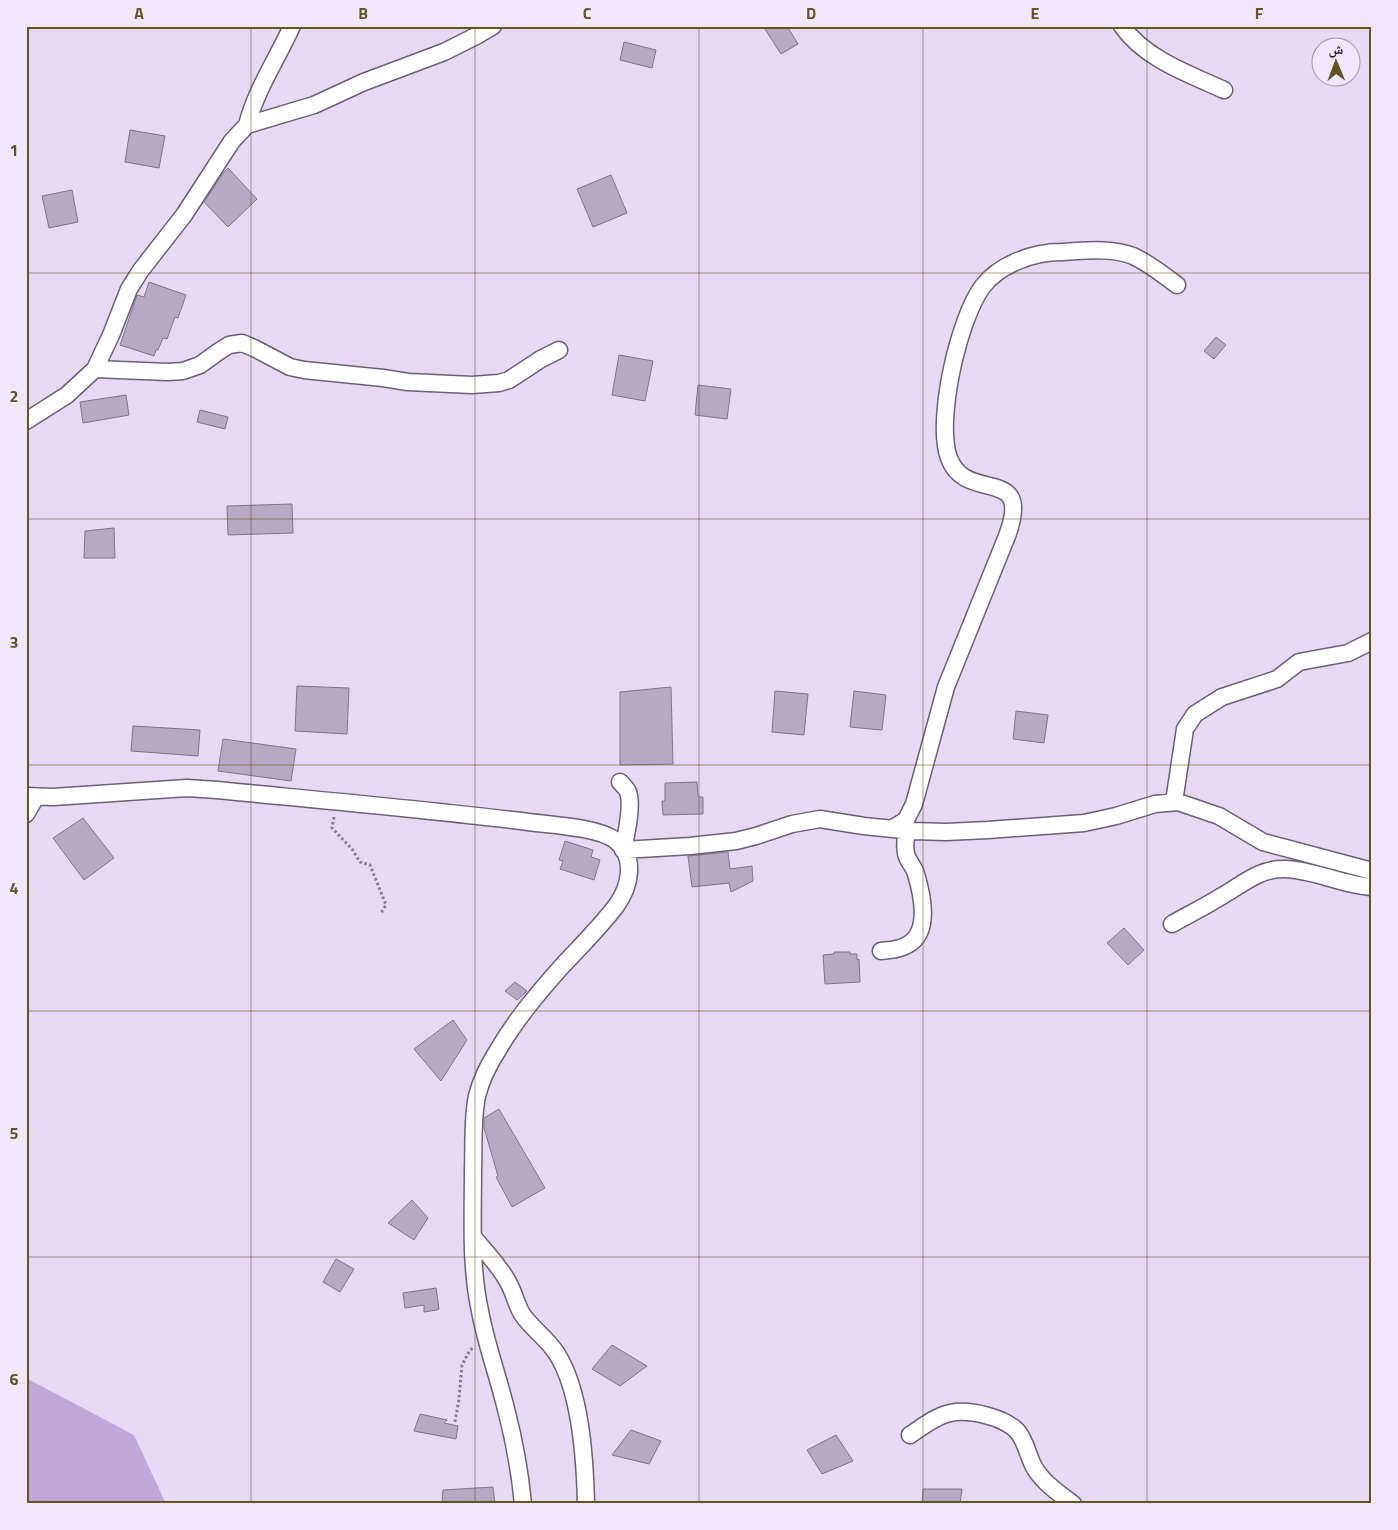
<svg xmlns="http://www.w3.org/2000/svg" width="1398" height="1530" font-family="'Titillium Web','Noto Naskh Arabic',sans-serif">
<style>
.green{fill:#bfa9da}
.building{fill:#b5a9c3;stroke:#7f758d}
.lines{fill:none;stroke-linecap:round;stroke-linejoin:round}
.minor-casing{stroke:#6a6077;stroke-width:19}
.path{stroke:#877f91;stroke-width:3;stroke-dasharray:2.5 2.5;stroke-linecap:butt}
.minor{stroke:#fff;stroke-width:16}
.grid{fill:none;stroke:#625522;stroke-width:1;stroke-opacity:0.55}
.neatline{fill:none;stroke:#625522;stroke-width:2}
.grid-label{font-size:16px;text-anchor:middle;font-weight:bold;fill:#625522}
</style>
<rect width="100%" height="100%" fill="#e5d9f4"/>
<!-- green -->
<path class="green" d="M26 1378 134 1435 166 1504H26Z"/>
<!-- building -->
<path class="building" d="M763 26H787L798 44 781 54Z
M624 42 656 50 652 68 620 60Z
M130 130 165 136 159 168 125 162Z
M228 168 257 199 228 227 204 202 224 172Z
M611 175 627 213 593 227 577 189Z
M72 190 78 222 49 228 42 196Z
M149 282 186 295 178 318 175 317 167 339 163 338 158 350H156L154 356 120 345 137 295 144 297Z
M1216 337 1226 345 1214 359 1204 351Z
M619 355 653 361 645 401 612 395Z
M698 385 731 389 727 419 695 415Z
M126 395 129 415 83 423 80 402Z
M200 410 228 417 225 429 197 422Z
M292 504 293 533 228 535 227 506Z
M114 528 115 558H84L85 531Z
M297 686 349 688 347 734 295 731Z
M671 687 673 764 620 765V692Z
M775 691 808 694 804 735 772 732Z
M854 691 886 695 882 730 850 727Z
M1016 711 1048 715 1044 743 1013 739Z
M133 726 200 730 198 756 131 751Z
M223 739 296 749 291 781 218 771Z
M697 782 698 797H703V814L663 815 662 801H665V783Z
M83 818 114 858 84 880 53 838Z
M565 841 593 850 591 857 600 860 594 880 560 869 563 861 559 860Z
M728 852 730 869 752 866 753 881 731 892 729 883 692 887 688 856Z
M1124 928 1144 950 1128 965 1107 943Z
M834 952H850V954H857V960L859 959 860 982 825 984 823 955 834 954Z
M515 982 527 991 517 1000 505 991Z
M453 1020 467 1040 441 1081 414 1049Z
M499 1109 545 1188 512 1207 496 1177 498 1176 484 1128V1118Z
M412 1200 428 1218 414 1240 388 1223Z
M336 1259 354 1269 340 1292 323 1282Z
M436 1288 439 1309 437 1310 424 1312V1305L405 1308 403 1293Z
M612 1345 647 1366 620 1386 592 1369Z
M420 1414 447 1420 444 1423 458 1426 456 1439 414 1431Z
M631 1430 661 1441 649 1464 612 1455Z
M836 1435 853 1461 822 1474 807 1450Z
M493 1487 495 1504H442L443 1490Z
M923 1489H962L960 1504H922Z"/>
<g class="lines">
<defs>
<path id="minor" d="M1122 26C1145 59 1189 74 1224 90
M247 125C256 90 277 59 292 26
M95 369 168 372 183 371 200 365 218 352 229 345 242 343 254 348 290 367 304 370 383 378 408 382 472 385 499 383 509 380 541 359 559 350
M26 421 67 395 95 369 111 335 129 289 141 270 184 215 232 141 247 125 314 105 364 82 444 52 476 36 493 26
M620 782C623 785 627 789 628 792 633 805 626 836 623 850L690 846 736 841 756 836 792 824 820 819 864 826 913 831 946 832 988 830 1084 823 1116 816 1155 804 1178 802 1219 816 1263 842 1372 871
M26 796 53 797 187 788 217 790C319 800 420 809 521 821 546 825 595 826 615 840 637 857 630 887 616 906 600 927 581 946 563 965 539 992 516 1019 498 1050 489 1064 481 1080 477 1096 472 1120 474 1146 473 1170 473 1217 470 1265 480 1311 486 1344 498 1376 506 1409 514 1440 520 1472 523 1504
M1174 802 1185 729 1195 714 1222 697 1277 679 1299 662 1348 653 1372 641
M26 814 36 797
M893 828 906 820 914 804 946 687 1007 536C1034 463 966 505 949 458 935 421 959 317 983 286 1000 264 1034 252 1061 252 1084 251 1110 247 1133 256 1149 263 1163 275 1177 285
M1172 924C1188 915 1206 906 1222 896 1243 884 1260 868 1285 869 1315 870 1342 885 1372 887
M881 951C890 950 899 950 907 945 931 933 922 894 916 874 914 866 907 861 906 853 904 846 906 837 907 830
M473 1237C485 1251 499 1265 508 1282 514 1292 516 1304 522 1314 532 1329 548 1339 557 1354 581 1392 585 1459 586 1504
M910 1435C922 1427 936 1416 950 1413 969 1409 1005 1417 1018 1432 1026 1442 1028 1456 1034 1467 1043 1483 1059 1493 1073 1504"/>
</defs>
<!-- minor casing -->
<use href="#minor" class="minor-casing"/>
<!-- path -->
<path class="path" d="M334 817 332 828 352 849 360 862 370 865 386 905 381 913
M455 1422 459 1399 462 1365 470 1350 473 1348"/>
<!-- minor -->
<use href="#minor" class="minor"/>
</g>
<!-- grid -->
<path class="grid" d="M251 26V1504M475 26V1504M699 26V1504M923 26V1504M1147 26V1504M26 273H1372M26 519H1372M26 765H1372M26 1011H1372M26 1257H1372"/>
<!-- border -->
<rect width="1398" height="1530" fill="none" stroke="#f1e7fd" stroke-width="55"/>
<!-- north arrow -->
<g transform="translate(1336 62) rotate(359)"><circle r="24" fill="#f1e7fd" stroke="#a098a9"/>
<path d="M0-4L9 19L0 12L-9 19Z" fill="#625522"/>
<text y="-8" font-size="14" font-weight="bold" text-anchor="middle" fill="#27222c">ش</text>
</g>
<rect x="28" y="28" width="1342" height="1474" class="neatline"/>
<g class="grid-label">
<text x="139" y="19">A</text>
<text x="363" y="19">B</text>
<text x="587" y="19">C</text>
<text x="811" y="19">D</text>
<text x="1035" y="19">E</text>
<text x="1259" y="19">F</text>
<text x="14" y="156">1</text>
<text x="14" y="402">2</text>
<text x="14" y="648">3</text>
<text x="14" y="894">4</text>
<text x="14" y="1139">5</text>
<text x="14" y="1385">6</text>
</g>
</svg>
